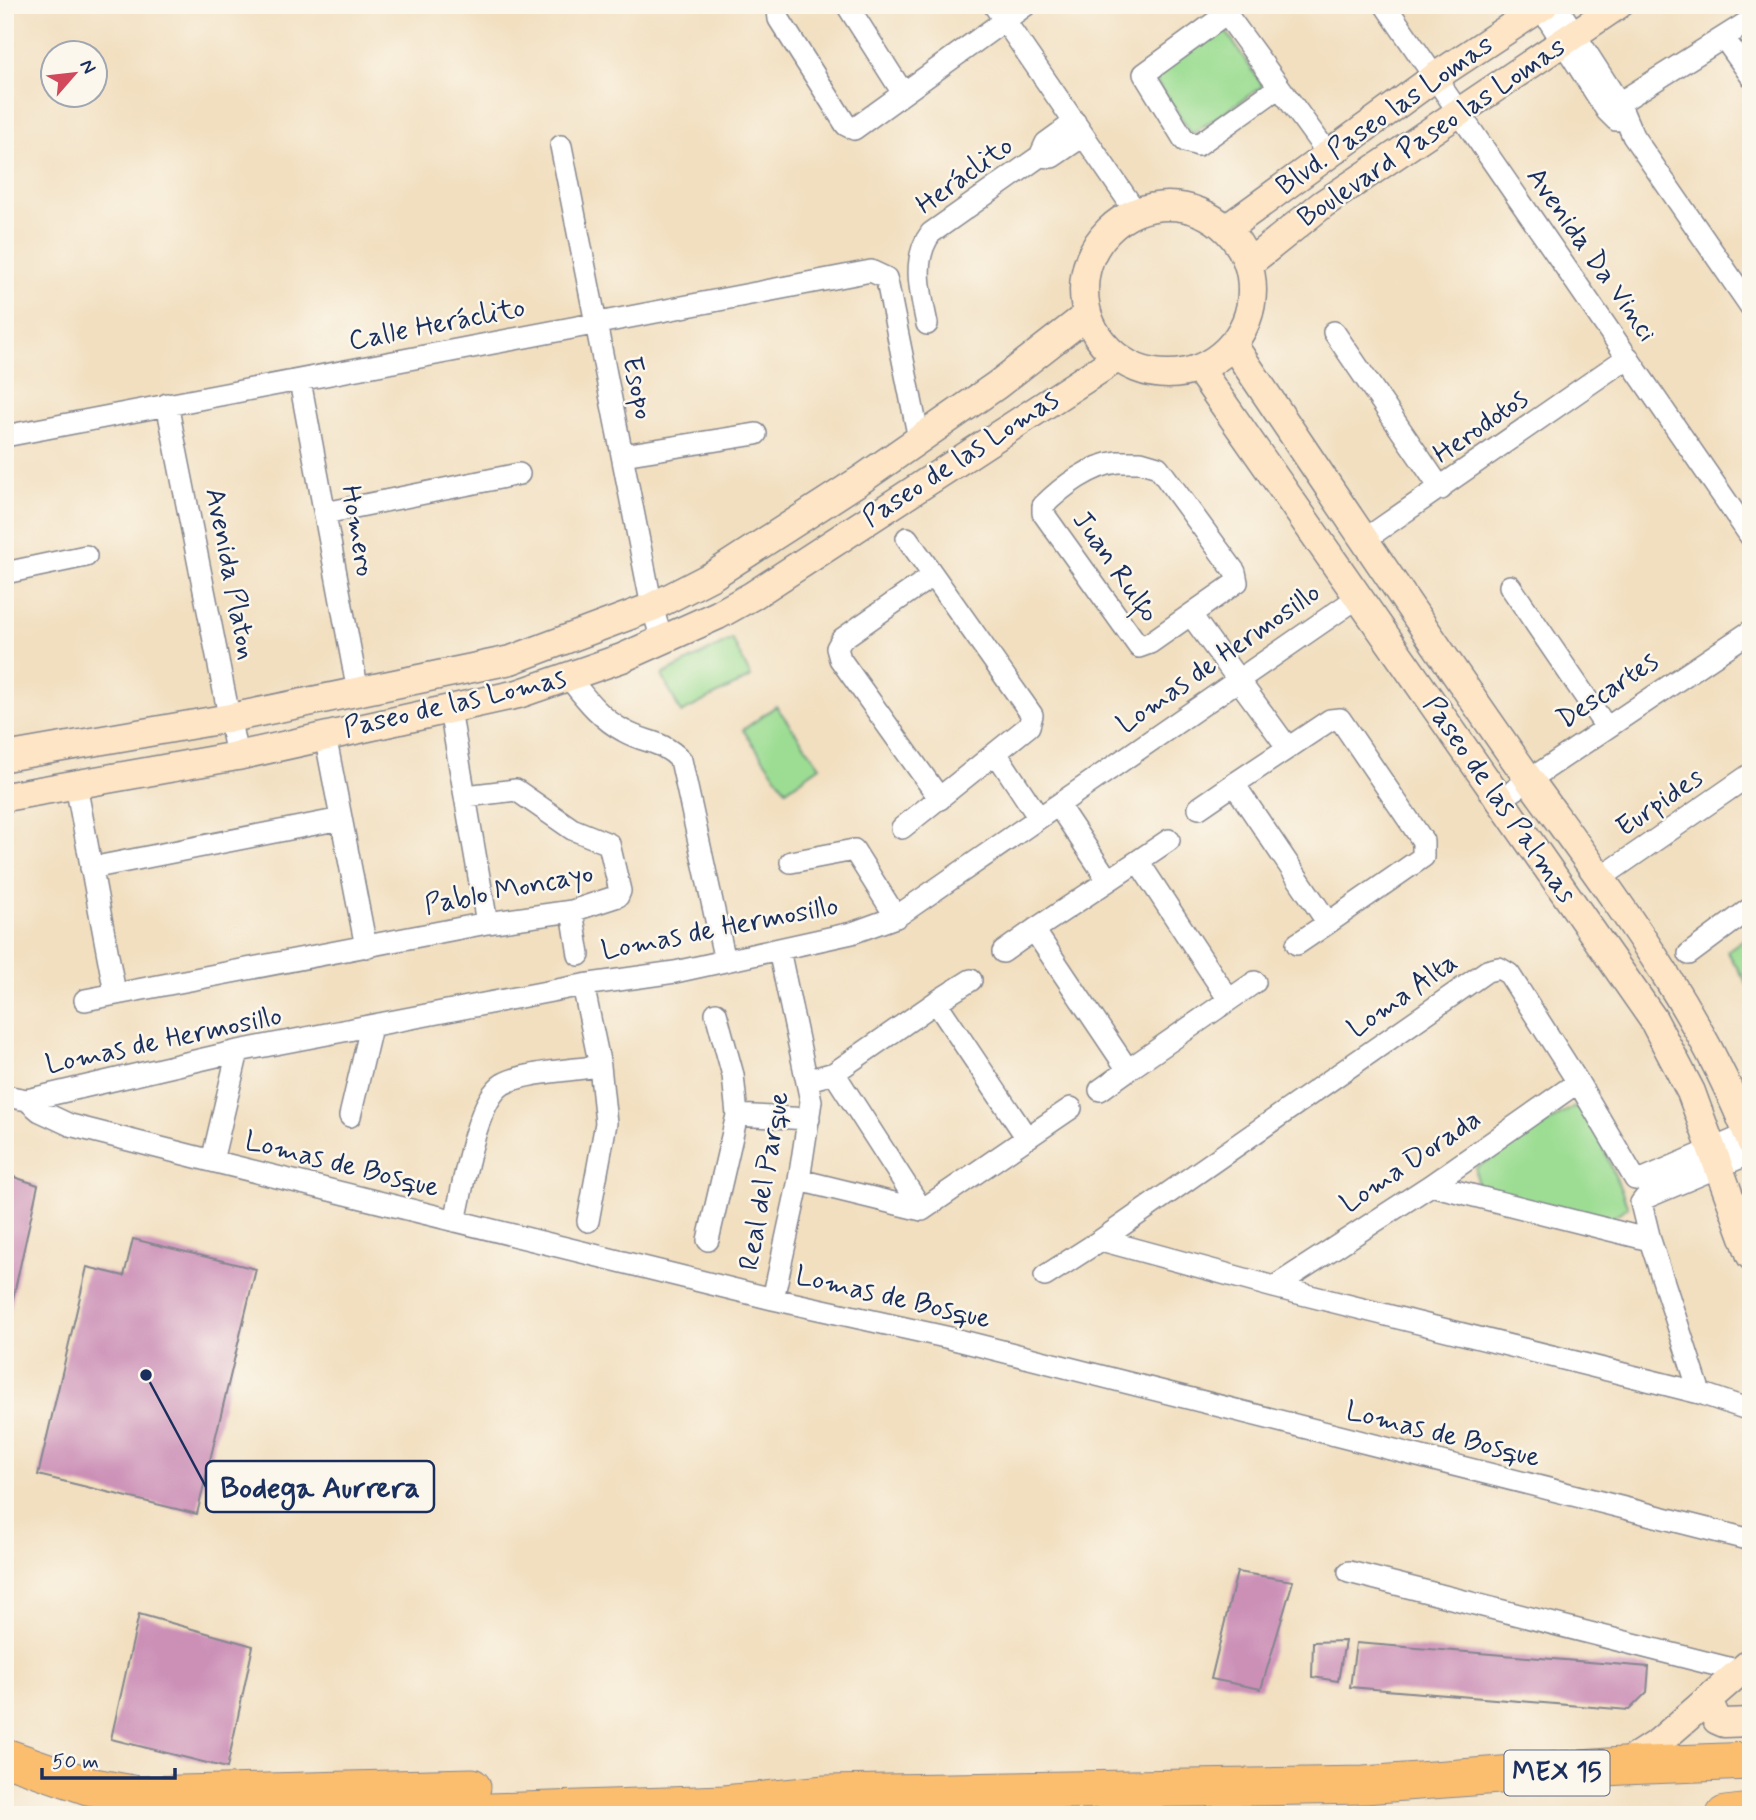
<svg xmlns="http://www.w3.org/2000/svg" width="1756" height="1820" font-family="Mynerve,sans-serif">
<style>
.green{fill:#9cdd93;stroke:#5c8678;stroke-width:2}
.building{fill:#cc90b7}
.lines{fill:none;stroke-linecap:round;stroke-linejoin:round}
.street-casing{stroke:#86878f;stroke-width:24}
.secondary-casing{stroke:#86878f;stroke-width:31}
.highway-casing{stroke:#86878f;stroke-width:39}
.street{stroke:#fff;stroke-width:21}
.secondary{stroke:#fde5c5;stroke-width:28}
.highway{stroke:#fbbe6e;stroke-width:37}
.labels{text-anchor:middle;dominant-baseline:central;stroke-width:5;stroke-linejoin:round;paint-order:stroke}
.shield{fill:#fbf7ec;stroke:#5e6b89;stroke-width:2}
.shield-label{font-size:26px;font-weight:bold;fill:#1b2f5e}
.street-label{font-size:28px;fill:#1b2f5e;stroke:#fbf7ec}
.leader{fill:none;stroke:#1b2f5e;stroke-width:2.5}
.callout-dot{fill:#1b2f5e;stroke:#fbf7ec;stroke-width:2.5}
.callout{fill:#fbf7ec;stroke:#1b2f5e;stroke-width:2.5}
.callout-label{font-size:30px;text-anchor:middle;font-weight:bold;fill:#1b2f5e}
</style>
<rect width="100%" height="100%" fill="#fbf7ec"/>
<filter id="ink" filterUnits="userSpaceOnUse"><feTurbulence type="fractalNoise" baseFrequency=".0143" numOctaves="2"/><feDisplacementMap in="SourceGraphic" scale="14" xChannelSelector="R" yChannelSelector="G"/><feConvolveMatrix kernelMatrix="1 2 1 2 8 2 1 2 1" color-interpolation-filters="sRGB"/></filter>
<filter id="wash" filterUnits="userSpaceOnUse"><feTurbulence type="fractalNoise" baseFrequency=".00686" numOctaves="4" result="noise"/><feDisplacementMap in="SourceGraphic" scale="28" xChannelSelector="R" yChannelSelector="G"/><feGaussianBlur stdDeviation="1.57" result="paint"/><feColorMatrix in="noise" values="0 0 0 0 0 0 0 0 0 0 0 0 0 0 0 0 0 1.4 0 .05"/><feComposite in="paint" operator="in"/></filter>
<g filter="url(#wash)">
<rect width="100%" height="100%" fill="#f2dfc0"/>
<!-- green -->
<path class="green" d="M1221 24 1263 86 1192 134 1150 72Z
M732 639 751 677 681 713 662 675Z
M776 706 820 766 786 790 743 730Z
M1751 934V990L1727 951Z
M1573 1107 1588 1111 1628 1207 1609 1219 1477 1190 1476 1168Z"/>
<g id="blocks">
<!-- building -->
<path class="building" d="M5 1174 38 1185 6 1330H5Z
M133 1239 256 1269 197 1514 38 1475 87 1267 124 1276Z
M1237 1572 1293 1581 1261 1689 1211 1679Z
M139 1614 253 1646 227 1768 111 1739Z
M1345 1641 1338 1681 1312 1677 1313 1642Z
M1356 1643 1649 1667 1647 1692 1629 1710 1350 1687Z"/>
</g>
</g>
<g filter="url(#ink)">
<use href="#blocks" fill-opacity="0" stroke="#86878f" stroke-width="2"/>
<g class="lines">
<defs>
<path id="street" d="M781 5 778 11 779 19 846 125 854 129 1026 5
M847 5 903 93
M994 5 1136 212
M1385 5 1751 537
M1539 5 1607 111 1616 120
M1556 5 1619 103 1633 136 1751 307
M1724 38 1751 76
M1279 87 1198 145 1185 141 1144 74 1225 15 1230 19 1329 155
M1608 110 1751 20
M561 146 652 607 662 640
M1040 156 1052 157 1083 136
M927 324C921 294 911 259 931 233L1040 156 1046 143 1075 122
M1334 332 1441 489
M300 381 358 692
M167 404 237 756
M5 436 871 271 886 278 888 286 919 439
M623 455 756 434
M1118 462H1141L1158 467 1235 572 1237 582 1150 643 1139 647 1043 513V506C1063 486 1091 465 1118 462Z
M325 513 519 474
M1364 540 1628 357
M5 573 86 556
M932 576 842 639 837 648 840 659 940 799
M1510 586 1606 727
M1191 615 1288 748
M570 679C586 699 601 719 624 731 647 744 660 739 681 760L725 961
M450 710 487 923
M1340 719 1423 841V857L1328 923 1234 784 1330 720Z
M325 735 366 947
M996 753 1039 818
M76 785 115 993
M1498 801 1751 631
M1058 805 1108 880
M1199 808 1234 784
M902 828 1029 726 1032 715 907 538
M1138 861 1229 1000 1128 1070 1034 930Z
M1138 861 1169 840
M791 862 854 850 896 917
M91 868 341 819
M1602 877 1751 774
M572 911 579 955
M1297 944 1328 923
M1003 952 1034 930
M1689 954 1751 908
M583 985 600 1066 606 1123 588 1221
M85 1000 487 923 572 911 618 896 620 891 609 844 572 829 516 790 466 796
M1229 1000 1255 982
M936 1002 971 980
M809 1080 834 1073 936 1002 1027 1138 922 1210 834 1073
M1100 1090 1128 1070
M5 1096 27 1100 238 1051 583 985 675 972 852 933 896 917 1357 598
M27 1100 40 1111 70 1125 212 1161 773 1299 950 1338 1751 1540
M737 1115 809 1119
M350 1116 371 1027
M1748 1134 1641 1180 1635 1179 1578 1082 1509 974 1499 968 1487 971 1101 1240 1274 1287 1700 1393 1650 1240 1641 1203 1645 1198 1751 1153
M1027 1138 1071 1108
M212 1161 238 1051
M799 1180 922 1210
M1431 1185 1650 1240
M455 1221C463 1189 475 1101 503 1084 524 1072 575 1070 600 1066
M708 1240 737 1115 733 1075 716 1013
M1045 1276 1101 1240
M1274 1287 1431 1185 1578 1082
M773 1299 799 1180 811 1101 779 950
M1700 1393 1750 1410
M1349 1572 1740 1671"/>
<path id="secondary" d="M1084 290a84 84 0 1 1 168 0a84 84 0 1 1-168 0Z
M1226 229 1435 77 1544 5
M1248 264 1323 204 1618 5
M1233 345C1331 490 1427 635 1528 778 1613 896 1698 1005 1751 1142
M1199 369 1653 1019 1691 1092 1751 1256
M5 757 230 718 511 660 652 607 712 576 862 479 997 385 1087 315
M5 797 237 756 518 694 622 658 718 615 752 596 1117 358
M1708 1700 1717 1720 1724 1723 1751 1722
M1622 1766 1659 1742 1751 1662"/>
<path id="highway" d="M5 1757 88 1786 138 1795 472 1787
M402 1815 724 1804 825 1794 1364 1785 1622 1766 1751 1761
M1725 1815 1751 1812"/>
</defs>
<!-- street casing -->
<use href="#street" class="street-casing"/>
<!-- secondary casing -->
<use href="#secondary" class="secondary-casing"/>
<!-- highway casing -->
<use href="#highway" class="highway-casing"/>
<!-- street -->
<use href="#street" class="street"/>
<!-- secondary -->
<use href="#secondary" class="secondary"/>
<!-- highway -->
<use href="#highway" class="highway"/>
</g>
</g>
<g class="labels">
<!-- shield labels -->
<rect class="shield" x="1504.5" y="1750.5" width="105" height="45" rx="5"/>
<g class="shield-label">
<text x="1557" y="1773">MEX 15</text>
</g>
<!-- street labels -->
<g class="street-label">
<text transform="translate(1385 116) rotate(-35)">Blvd. Paseo las Lomas</text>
<text transform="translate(1432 133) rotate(-34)">Boulevard Paseo las Lomas</text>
<text transform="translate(965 176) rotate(-36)">Heráclito</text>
<text transform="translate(1591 255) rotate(55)">Avenida Da Vinci</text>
<text transform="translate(437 325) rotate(-11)">Calle Heráclito</text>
<text transform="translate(637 388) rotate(78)">Esopo</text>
<text transform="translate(1481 427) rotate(-35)">Herodotos</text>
<text transform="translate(961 459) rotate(-33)">Paseo de las Lomas</text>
<text transform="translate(357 531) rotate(80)">Homero</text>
<text transform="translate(1115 567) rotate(55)">Juan Rulfo</text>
<text transform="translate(230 574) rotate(79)">Avenida Platon</text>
<text transform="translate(1219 659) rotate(-35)">Lomas de Hermosillo</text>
<text transform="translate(1608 691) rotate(-34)">Descartes</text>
<text transform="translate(455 704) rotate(-13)">Paseo de las Lomas</text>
<text transform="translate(1499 800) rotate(55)">Paseo de las Palmas</text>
<text transform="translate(1660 803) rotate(-35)">Eurpides</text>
<text transform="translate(509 890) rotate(-11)">Pablo Moncayo</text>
<text transform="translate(720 929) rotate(-11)">Lomas de Hermosillo</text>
<text transform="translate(1403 996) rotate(-35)">Loma Alta</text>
<text transform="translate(164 1041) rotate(-12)">Lomas de Hermosillo</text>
<text transform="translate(1411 1162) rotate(-34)">Loma Dorada</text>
<text transform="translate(342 1165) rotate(14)">Lomas de Bosque</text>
<text transform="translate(765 1181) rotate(-80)">Real del Parque</text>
<text transform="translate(893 1298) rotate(13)">Lomas de Bosque</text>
<text transform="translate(1443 1435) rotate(14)">Lomas de Bosque</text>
</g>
</g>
<!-- callouts -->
<path class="leader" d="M146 1375L206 1487"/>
<circle class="callout-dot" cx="146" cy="1375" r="7"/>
<rect class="callout" x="206" y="1461" width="228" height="51" rx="7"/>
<g class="callout-label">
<text x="320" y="1497">Bodega Aurrera</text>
</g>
<!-- margin -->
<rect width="1756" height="1820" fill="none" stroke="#fbf7ec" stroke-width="28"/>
<!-- north arrow -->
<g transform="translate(74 74) rotate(62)"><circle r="33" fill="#fbf7ec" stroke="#a1a7b3" stroke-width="2"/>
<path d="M0-5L12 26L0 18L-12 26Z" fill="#d1495b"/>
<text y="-10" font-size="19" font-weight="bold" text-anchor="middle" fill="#1b2f5e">N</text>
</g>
<!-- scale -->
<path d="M42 1768v10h133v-10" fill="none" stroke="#1b2f5e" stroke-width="3.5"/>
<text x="52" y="1768" font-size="21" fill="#1b2f5e" stroke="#fbf7ec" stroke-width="5" paint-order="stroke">50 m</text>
</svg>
